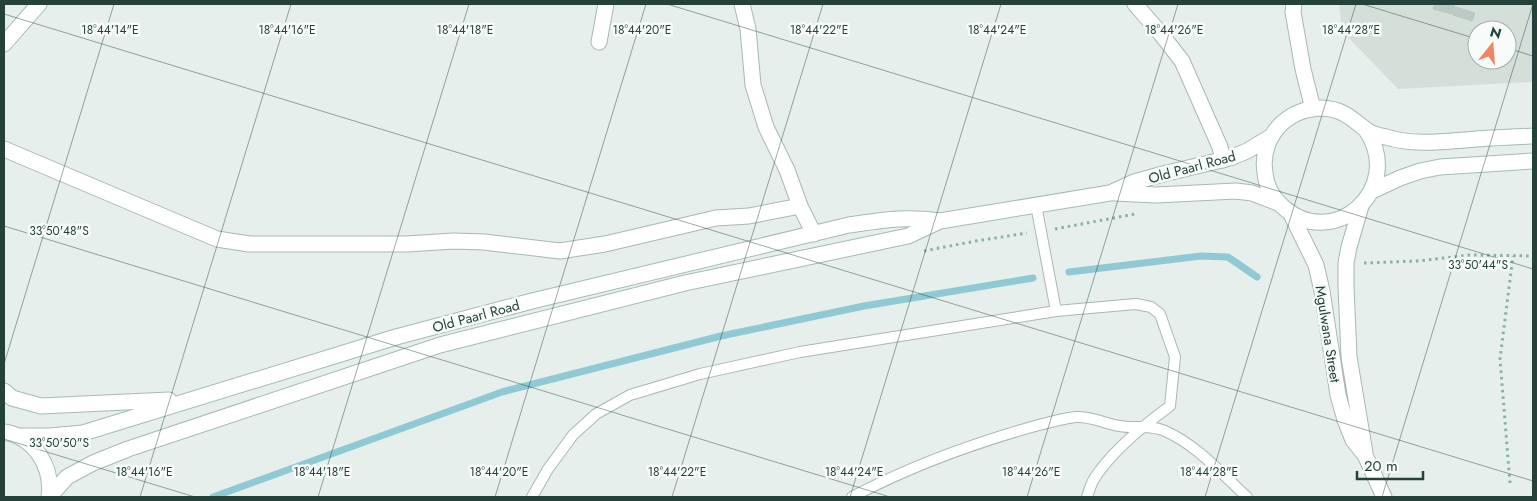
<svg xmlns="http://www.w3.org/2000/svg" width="1537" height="501" font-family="Jost,sans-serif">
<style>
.built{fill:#d4dfda;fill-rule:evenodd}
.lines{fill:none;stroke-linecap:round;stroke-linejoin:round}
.stream{stroke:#8ec9d4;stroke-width:7}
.building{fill:#bbcac4;stroke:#b8c9c2}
.service-casing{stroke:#a8b8b2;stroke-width:12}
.minor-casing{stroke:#a8b8b2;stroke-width:17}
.tertiary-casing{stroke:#a8b8b2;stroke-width:17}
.secondary-casing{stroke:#a4bbb3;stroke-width:17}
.path{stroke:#86b3a5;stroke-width:3;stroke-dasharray:2.5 4;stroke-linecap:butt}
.service{stroke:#fff;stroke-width:10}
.minor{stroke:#fff;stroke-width:15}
.tertiary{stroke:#fff;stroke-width:15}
.secondary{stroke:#fff;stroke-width:15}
.ticks{fill:none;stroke:#24423a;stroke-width:1;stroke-opacity:0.45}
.labels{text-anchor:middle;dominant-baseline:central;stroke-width:5;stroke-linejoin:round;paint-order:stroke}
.street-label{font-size:14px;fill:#24423a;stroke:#f7fbf9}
.ticks-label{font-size:12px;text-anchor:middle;fill:#24423a;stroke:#f7fbf9;stroke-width:5;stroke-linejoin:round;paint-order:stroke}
</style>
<rect width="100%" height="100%" fill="#e6efeb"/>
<!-- built -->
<path class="built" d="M1339 4H1533V82L1398 89 1342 31ZM1477 30H1507V60H1477Z"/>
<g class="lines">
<!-- stream -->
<path class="stream" d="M1069 272 1201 256 1228 257 1257 277
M213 497 502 392 721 336 864 306 1033 278"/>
</g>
<!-- building -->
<path class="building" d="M1435 4H1447L1455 6 1452 14 1433 9Z
M1456 7 1475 13 1472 21 1453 15Z"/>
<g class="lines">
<defs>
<path id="service" d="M1036 205 1056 311
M532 497 548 469 573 435 596 414 630 395 700 374 800 352 1056 311 1136 304 1151 307 1160 314 1175 357 1170 406C1144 425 1111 452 1094 479 1091 484 1089 491 1087 497
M852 497C905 469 963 447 1021 430 1039 425 1058 419 1076 417 1092 416 1105 424 1120 426 1135 429 1150 424 1165 431 1197 445 1222 474 1247 497"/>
<path id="minor" d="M742 4 748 29 753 85 766 127 787 170 800 206
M1135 4 1161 34 1182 61 1220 147 1223 160
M1294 4 1293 12 1303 69 1313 109
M599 42 606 4
M4 44 39 4
M4 149 217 239 249 244H406L454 241 484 242 560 251 605 244 716 218 749 216 800 206 814 234"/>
<path id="tertiary" d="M1361 206 1349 247 1346 263V286L1349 357 1365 453
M1290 212 1316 265 1322 291 1338 395 1345 420 1353 440 1365 455 1384 497"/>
<path id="secondary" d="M1366 130C1406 189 1332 253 1282 206 1272 197 1266 185 1265 173 1262 155 1268 137 1281 124 1292 114 1307 108 1322 108 1343 109 1351 118 1365 129 1370 133 1380 136 1386 137 1412 145 1439 142 1465 140 1488 138 1511 137 1533 136
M1372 191 1400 178 1420 171 1440 167 1533 161
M1114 193 1156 195 1236 191 1252 193 1278 203
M4 391 12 398 41 406 169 400
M4 432C35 437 53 467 49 497
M17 436H50L83 433 396 337 532 301 849 225C884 220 905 216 940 221
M50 496 67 477 93 463 128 449 440 345 685 283 908 236 940 221 1110 193 1134 182 1163 174 1230 158 1247 151 1272 136"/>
</defs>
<!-- service casing -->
<use href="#service" class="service-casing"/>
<!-- minor casing -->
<use href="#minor" class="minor-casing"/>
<!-- tertiary casing -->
<use href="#tertiary" class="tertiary-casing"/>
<!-- secondary casing -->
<use href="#secondary" class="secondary-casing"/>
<!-- path -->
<path class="path" d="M1055 229 1135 214
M924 251 976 241 1027 233
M1364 263 1419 261 1470 255 1533 256
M1510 483 1500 359 1513 256"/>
<!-- service -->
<use href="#service" class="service"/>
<!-- minor -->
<use href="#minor" class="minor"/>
<!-- tertiary -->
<use href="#tertiary" class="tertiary"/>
<!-- secondary -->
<use href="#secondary" class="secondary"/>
</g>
<!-- ticks -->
<path class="ticks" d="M667 4 1533 269M1362 4 1477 39M4 14 1533 481M1507 48 1533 56M4 226 890 497M4 364 114 4M4 439 195 497M140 497 291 4M318 497 469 4M495 497 646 4M672 497 823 4M850 497 1001 4M1027 497 1178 4M1205 497 1356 4M1382 497 1533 4"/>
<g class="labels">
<!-- street labels -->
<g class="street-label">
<text transform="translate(1192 167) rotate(-15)">Old Paarl Road</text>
<text transform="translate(476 316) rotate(-15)">Old Paarl Road</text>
<text transform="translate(1328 334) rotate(81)">Mgulwana Street</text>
</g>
</g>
<g class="ticks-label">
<text x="110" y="34">18°44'14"E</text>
<text x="287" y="34">18°44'16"E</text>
<text x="465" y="34">18°44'18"E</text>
<text x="642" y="34">18°44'20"E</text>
<text x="819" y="34">18°44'22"E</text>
<text x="997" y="34">18°44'24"E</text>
<text x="1174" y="34">18°44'26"E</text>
<text x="1351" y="34">18°44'28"E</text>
<text x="59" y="235">33°50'48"S</text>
<text x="1478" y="269">33°50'44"S</text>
<text x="59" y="447">33°50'50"S</text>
<text x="144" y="476">18°44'16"E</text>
<text x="322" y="476">18°44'18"E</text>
<text x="499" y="476">18°44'20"E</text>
<text x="677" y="476">18°44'22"E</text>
<text x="854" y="476">18°44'24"E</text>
<text x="1031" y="476">18°44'26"E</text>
<text x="1209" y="476">18°44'28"E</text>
</g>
<!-- border -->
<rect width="1537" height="501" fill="none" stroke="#24423a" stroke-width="10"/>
<!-- north arrow -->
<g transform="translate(1492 45) rotate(17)"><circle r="24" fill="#f7fbf9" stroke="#a3b1ad"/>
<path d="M0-4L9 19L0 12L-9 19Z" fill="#f4845f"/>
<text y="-8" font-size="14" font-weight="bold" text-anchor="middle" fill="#24423a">N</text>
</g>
<!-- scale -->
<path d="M1357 471v8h66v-8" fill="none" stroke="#24423a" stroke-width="2.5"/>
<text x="1364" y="471" font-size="15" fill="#24423a" stroke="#f7fbf9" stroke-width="4" paint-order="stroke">20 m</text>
</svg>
